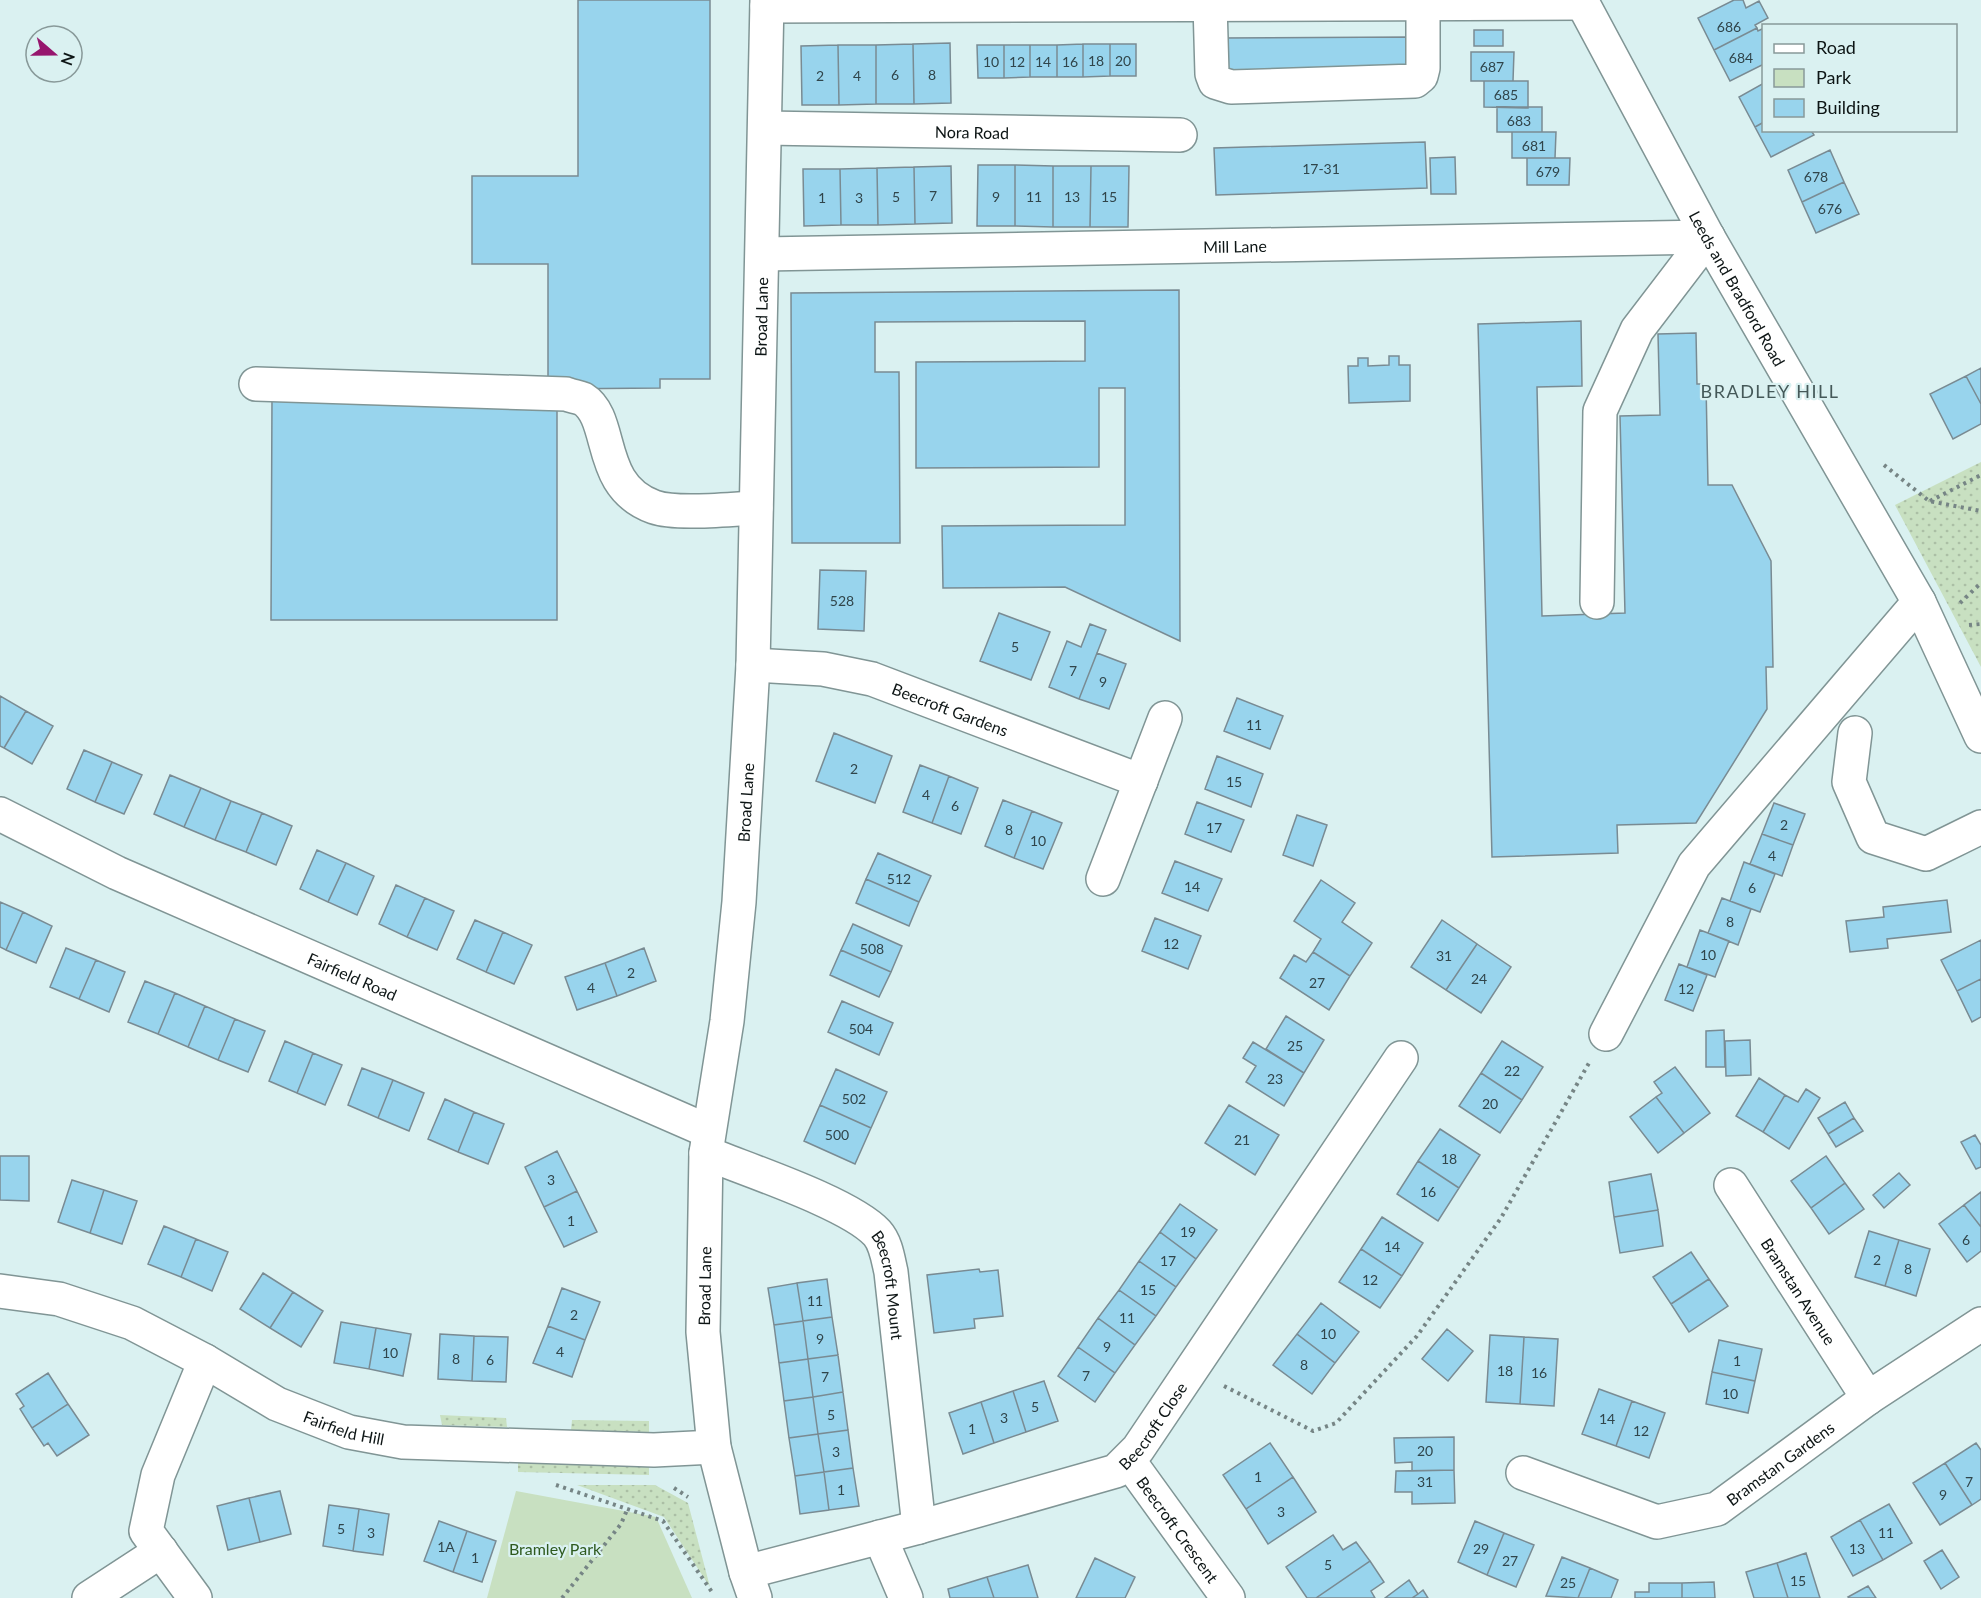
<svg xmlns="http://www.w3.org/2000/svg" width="1981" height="1598" font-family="Lato,sans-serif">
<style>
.grass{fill:url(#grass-dots)}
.park{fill:#c8e0c1}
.building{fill:#98d4ed;stroke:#798b93;stroke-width:1.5}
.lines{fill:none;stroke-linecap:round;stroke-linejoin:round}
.minor-casing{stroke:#809595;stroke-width:36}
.major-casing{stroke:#809595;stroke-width:36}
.path{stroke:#768585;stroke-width:4;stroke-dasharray:3 4.5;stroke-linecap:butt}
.minor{stroke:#fff;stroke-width:33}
.major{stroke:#fff;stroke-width:33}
.labels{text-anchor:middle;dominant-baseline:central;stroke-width:4.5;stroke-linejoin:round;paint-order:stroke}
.number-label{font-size:14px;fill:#30454b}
.street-label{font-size:16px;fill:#0d1515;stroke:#daf1f1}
.park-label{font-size:16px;fill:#2f5a1f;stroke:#daf1f1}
.neighbourhood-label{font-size:18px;letter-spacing:1.5px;fill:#455959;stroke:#daf1f1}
</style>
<defs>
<pattern id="grass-dots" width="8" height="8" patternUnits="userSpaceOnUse" patternTransform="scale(1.5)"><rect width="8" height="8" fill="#c8e0c1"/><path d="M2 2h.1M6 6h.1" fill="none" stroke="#abbfa5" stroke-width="1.8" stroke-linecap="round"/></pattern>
</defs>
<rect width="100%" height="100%" fill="#daf1f1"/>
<!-- grass -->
<path class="grass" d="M1981 462V667L1895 505Z
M440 1415 506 1418 507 1427 442 1425Z
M572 1420 649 1421V1432L571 1430Z
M518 1461 649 1464V1475L518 1472Z
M577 1485H655L688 1503 710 1587 664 1517Z"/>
<!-- park -->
<path class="park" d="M516 1491 656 1517 692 1598H487Z"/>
<!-- building -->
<path class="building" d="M578 0H710V379H660V388L548 389V264H472V176H578Z
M1734 0H1743L1746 8 1759 1 1768 18 1755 25 1757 28 1714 50 1698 18Z
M1757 28 1758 31 1764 28V64L1730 81 1714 50Z
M1474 30H1503V46H1474Z
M1410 37 1411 69 1221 70V38Z
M950 43 951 103 914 104 913 44Z
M913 44 914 104H876V45Z
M1083 44H1110V76L1083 77Z
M1083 44V77H1057V45Z
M1110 44H1136V76H1110Z
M838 45H876V104L839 105Z
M838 45 839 105H802L801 46Z
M977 45H1004V78H978Z
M1004 45H1030V77L1004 78Z
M1030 45H1057V77H1030Z
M1471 52H1514L1513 81H1471Z
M1484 81H1528V108L1484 107Z
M1764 83V122L1755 127 1739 97Z
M1497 107H1542V132H1497Z
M1764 122V130H1816L1812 132 1814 135 1771 157 1755 127Z
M1512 132H1556L1555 158H1512Z
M1425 142 1427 188 1216 195 1214 148Z
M1830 150 1844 182 1802 202 1788 170Z
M1455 157 1456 194H1431L1430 158Z
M1527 158H1570L1569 185H1527Z
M978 165H1015V226H977Z
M1015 165 1053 166V227L1015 226Z
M951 166 952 223 915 224 914 167Z
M1053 166H1091L1090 227H1053Z
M1091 166H1129L1128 227H1090Z
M914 167 915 224 878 225 877 168Z
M877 168 878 225H841L840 169Z
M803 169H840L841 225 804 226Z
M1844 182 1859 214 1816 233 1802 202Z
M1179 290 1180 641 1065 587 943 588 942 526 1125 525V388H1099V467L916 468V362L1085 361V321L875 322V372H899L900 543H792L791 293Z
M1581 321 1582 386 1537 387 1542 616 1625 613 1620 416 1660 415 1658 334 1696 333 1697 384H1706L1708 485H1732L1771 561 1773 667H1766L1767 709 1696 823 1617 825 1618 853 1492 857 1478 324Z
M1389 356H1399V365H1410V401L1349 403 1348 366H1358V358H1368V366L1389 365Z
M1981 368V404L1966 376Z
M1966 376 1981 404V424L1953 439 1930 394Z
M272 397H557V620H271Z
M820 570 866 571 864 631 818 629Z
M999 613 1050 632 1031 680 980 661Z
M1090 624 1106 630 1079 699 1049 687 1067 641 1081 647Z
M1097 653 1126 664 1109 709 1079 699Z
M0 696 26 711 4 748 0 746Z
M1237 698 1283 716 1270 749 1224 731Z
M26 711 53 726 32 764 4 748Z
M834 733 892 756 875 803 816 781Z
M84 750 112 762 95 802 67 789Z
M1217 756 1263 774 1251 807 1205 789Z
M112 762 142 775 124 814 95 802Z
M920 765 949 776 932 823 903 812Z
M170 775 201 788 184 827 154 814Z
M949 776 978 788 961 834 932 823Z
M201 788 231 801 215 840 184 827Z
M1003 800 1032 811 1014 858 985 846Z
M231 801 262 813 246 852 215 840Z
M1197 802 1244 820 1231 852 1185 834Z
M1774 803 1805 814 1793 845 1762 834Z
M1032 811 1062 823 1043 869 1014 858Z
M262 813 292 826 276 865 246 852Z
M1297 815 1327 825 1313 866 1283 855Z
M1762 834 1793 845 1782 876 1750 864Z
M317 850 346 863 328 902 300 889Z
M878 853 931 876 919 902 866 879Z
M1175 861 1222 879 1208 911 1162 893Z
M1744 862 1775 874 1760 912 1730 901Z
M346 863 374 876 357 915 328 902Z
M866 879 919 902 909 926 856 903Z
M1321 880 1355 903 1342 922 1372 943 1350 976 1313 952 1321 939 1294 921Z
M396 885 425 898 407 937 379 924Z
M425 898 454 911 437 950 407 937Z
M1722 898 1751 909 1738 945 1708 933Z
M1947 900 1951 932 1887 939 1888 948 1850 952 1846 921 1884 917 1883 907Z
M0 902 23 912 6 950 0 947Z
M23 912 52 926 36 963 6 950Z
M1155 918 1201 936 1188 969 1142 951Z
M475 920 503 932 486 972 457 959Z
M1442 920 1477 944 1446 990 1411 967Z
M853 924 902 946 891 972 841 950Z
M1700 930 1729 941 1715 977 1687 967Z
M503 932 532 945 514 984 486 972Z
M1981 940V979L1957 991 1941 960Z
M1477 944 1511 967 1481 1013 1446 990Z
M66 948 96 960 79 999 50 987Z
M644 948 656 981 617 996 605 963Z
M841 950 891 972 879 997 830 975Z
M1313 952 1350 976 1329 1010 1280 978 1294 955 1306 962Z
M96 960 125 972 109 1012 79 999Z
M605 963 617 996 577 1010 565 977Z
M1679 964 1707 975 1693 1011 1665 1000Z
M1981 979V1017L1972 1022 1957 991Z
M145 981 175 993 158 1034 128 1022Z
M175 993 205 1006 188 1047 158 1034Z
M842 1001 893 1023 879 1055 828 1032Z
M205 1006 235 1019 218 1060 188 1047Z
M1286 1016 1324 1040 1304 1073 1266 1049Z
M235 1019 265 1031 248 1072 218 1060Z
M1724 1030 1725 1067H1706V1031Z
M1750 1040 1751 1075 1726 1076 1725 1041Z
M285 1041 313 1053 297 1093 269 1081Z
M1502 1041 1543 1067 1522 1100 1481 1073Z
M1253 1042 1304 1073 1284 1106 1246 1082 1256 1066 1243 1058Z
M313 1053 342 1065 325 1105 297 1093Z
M1675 1067 1710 1113 1684 1133 1656 1097 1662 1093 1654 1082Z
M362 1068 393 1080 378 1118 348 1105Z
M836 1069 887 1092 871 1128 820 1105Z
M1481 1073 1522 1100 1500 1133 1459 1106Z
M1759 1078 1785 1095 1763 1132 1736 1116Z
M393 1080 424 1093 409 1131 378 1118Z
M1806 1089 1820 1098 1789 1149 1763 1132 1785 1095 1798 1102Z
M1656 1097 1684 1133 1658 1153 1630 1117Z
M445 1099 474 1112 458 1152 428 1139Z
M1845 1102 1854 1118 1828 1134 1818 1118Z
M820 1105 871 1128 855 1164 804 1141Z
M1229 1105 1279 1135 1255 1175 1205 1143Z
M474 1112 504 1124 488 1164 458 1152Z
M1854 1118 1863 1131 1836 1147 1828 1134Z
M1440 1129 1480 1155 1459 1188 1418 1161Z
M1975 1135 1981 1145V1167L1976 1169 1961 1142Z
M557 1151 577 1191 544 1207 525 1167Z
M0 1156H29V1201L0 1200Z
M1826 1156 1845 1183 1811 1208 1791 1181Z
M1418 1161 1459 1188 1438 1221 1397 1194Z
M1899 1173 1910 1185 1884 1208 1873 1195Z
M1651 1174 1658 1210 1614 1217 1609 1182Z
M72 1180 104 1190 90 1233 58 1222Z
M1845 1183 1864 1209 1829 1234 1811 1208Z
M104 1190 137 1201 122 1244 90 1233Z
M577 1191 597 1232 564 1247 544 1207Z
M1981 1192V1227L1964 1205Z
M1180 1204 1217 1230 1196 1259 1160 1232Z
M1964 1205 1981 1227V1251L1967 1262 1939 1224Z
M1658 1210 1663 1246 1620 1253 1614 1217Z
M1382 1217 1423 1243 1402 1276 1361 1249Z
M164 1226 196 1239 181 1277 148 1264Z
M1869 1231 1899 1240 1885 1286 1855 1277Z
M1160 1232 1196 1259 1176 1287 1139 1261Z
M196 1239 228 1252 212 1291 181 1277Z
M1899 1240 1930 1249 1916 1296 1885 1286Z
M1361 1249 1402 1276 1380 1308 1339 1282Z
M1691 1252 1709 1279 1671 1304 1653 1277Z
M1139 1261 1176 1287 1156 1316 1119 1290Z
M979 1269 980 1272 998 1270 1003 1316 974 1319 975 1328 934 1333 927 1275Z
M263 1273 293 1292 270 1328 240 1309Z
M827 1279 832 1317 803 1321 797 1283Z
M1709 1279 1728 1306 1689 1332 1671 1304Z
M797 1283 803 1321 774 1325 768 1288Z
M562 1288 600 1302 585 1340 548 1326Z
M1119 1290 1156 1316 1135 1345 1098 1318Z
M293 1292 323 1311 301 1347 270 1328Z
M1321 1303 1359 1332 1335 1363 1297 1334Z
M832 1317 838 1355 808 1359 803 1321Z
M1098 1318 1135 1345 1115 1373 1078 1347Z
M803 1321 808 1359 779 1363 774 1325Z
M341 1322 376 1328 369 1369 334 1363Z
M548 1326 585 1340 572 1377 533 1363Z
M376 1328 411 1334 403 1376 369 1369Z
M1447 1329 1473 1351 1448 1381 1422 1359Z
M440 1334 474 1336 472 1381 438 1379Z
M1297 1334 1335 1363 1312 1394 1273 1365Z
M1490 1335 1524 1337 1520 1404 1486 1402Z
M474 1336 508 1337 506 1382 472 1381Z
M1524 1337 1558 1339 1554 1406 1520 1404Z
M1719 1340 1762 1349 1755 1381 1712 1372Z
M1078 1347 1115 1373 1095 1402 1058 1376Z
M838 1355 843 1392 813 1397 808 1359Z
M808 1359 813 1397 784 1401 779 1363Z
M1712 1372 1755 1381 1748 1413 1706 1404Z
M48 1373 68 1404 32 1428 20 1409 24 1406 16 1394Z
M1044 1381 1058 1421 1026 1432 1013 1391Z
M1599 1389 1632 1401 1616 1446 1582 1434Z
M1013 1391 1026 1432 994 1443 981 1402Z
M843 1392 848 1430 818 1434 813 1397Z
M813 1397 818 1434 789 1438 784 1401Z
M1632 1401 1665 1413 1649 1458 1616 1446Z
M981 1402 994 1443 963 1454 949 1413Z
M68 1404 89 1435 57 1456 48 1443 44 1446 32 1428Z
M848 1430 853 1468 824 1472 818 1434Z
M818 1434 824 1472 795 1476 789 1438Z
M1454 1437V1470L1412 1471V1462L1395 1463 1394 1438Z
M1270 1443 1293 1477 1246 1509 1223 1475Z
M1976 1443 1981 1450V1499L1972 1505 1945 1463Z
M1945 1463 1972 1505 1940 1525 1913 1483Z
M853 1468 859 1506 829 1510 824 1472Z
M1454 1470 1455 1503 1412 1504V1492H1395L1396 1471Z
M824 1472 829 1510 800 1514 795 1476Z
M1293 1477 1316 1512 1268 1544 1246 1509Z
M280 1491 291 1534 260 1542 249 1498Z
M249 1498 260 1542 228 1550 217 1506Z
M1889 1504 1912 1543 1883 1560 1860 1520Z
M329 1505 359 1509 353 1551 323 1546Z
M359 1509 389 1514 383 1555 353 1551Z
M1860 1520 1883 1560 1853 1576 1831 1537Z
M439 1521 467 1531 453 1572 424 1561Z
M1475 1521 1504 1533 1487 1575 1458 1562Z
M467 1531 496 1541 482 1582 453 1572Z
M1504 1533 1534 1545 1516 1587 1487 1575Z
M1333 1535 1343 1550 1356 1542 1370 1561 1316 1598H1307L1286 1567Z
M1942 1550 1959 1577 1941 1589 1924 1561Z
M1806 1553 1820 1598H1788L1777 1563Z
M1562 1557 1590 1568 1578 1598 1546 1596Z
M1095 1558 1135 1577 1125 1598H1076Z
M1370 1561 1384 1582 1371 1591 1375 1598H1316Z
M1777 1563 1788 1598H1754L1746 1572Z
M1028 1565 1038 1598H994L987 1577Z
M1590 1568 1618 1580 1611 1598H1578Z
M987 1577 994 1598H950L948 1589Z
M1409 1580 1418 1594 1412 1598H1385Z
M1714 1582 1715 1598H1682V1583Z
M1649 1583H1682V1598H1635V1592H1649Z
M1868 1586 1876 1598H1849L1848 1597Z
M1423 1590 1428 1598H1412L1418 1594Z"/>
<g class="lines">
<defs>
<g id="minor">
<path d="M1210 4 1212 74 1215 82 1231 87 1415 81 1421 76 1423 68V4"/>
<path d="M767 6 1582 3"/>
<path id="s1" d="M765 128 1180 135"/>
<path id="s2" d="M763 254 1708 237"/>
<path d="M256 384 566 394C571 396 578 397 583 399 615 419 595 486 654 507 677 515 729 509 756 508"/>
<path d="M1597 602 1600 411 1637 330 1708 237"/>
<path id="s3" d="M753 665 823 669 872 679 1141 781"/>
<path d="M1855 733 1849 782 1873 837 1926 854 1981 827"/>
<path id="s4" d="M0 814 117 873 708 1131"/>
<path d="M1103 879 1165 718"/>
<path d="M1606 1034 1694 865 1919 602"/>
<path id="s5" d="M706 1153C747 1170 849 1203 877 1233 886 1243 888 1259 891 1272L919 1527"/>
<path id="s6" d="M1731 1185 1868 1398"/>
<path id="s7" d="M0 1291 59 1299 132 1323 205 1361 277 1404 349 1432 403 1442 654 1450 714 1447"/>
<path id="s8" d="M1129 1461 1228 1598"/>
<path id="s9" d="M1523 1473 1657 1522 1717 1509 1868 1398 1981 1324"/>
<path d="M880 1537 906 1598"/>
<path id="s10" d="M746 1572 919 1527 1116 1471 1138 1449 1401 1058"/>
<path d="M89 1598 161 1551"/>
<path d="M195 1598 146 1531 158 1475 205 1361"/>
<path id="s11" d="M755 1598 746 1572 714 1447 703 1332 706 1153 727 1021 739 902 753 665 767 0"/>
</g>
<g id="major">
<path id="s12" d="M1581 0 1708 237 1919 602 1981 736"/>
</g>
</defs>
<!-- minor casing -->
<use href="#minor" class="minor-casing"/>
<!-- major casing -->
<use href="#major" class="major-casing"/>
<!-- path -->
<path class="path" d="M1884 465 1929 501 1981 511
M1930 501 1981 475
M1960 603 1981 583
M1969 625 1981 624
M1224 1386 1313 1431 1336 1423 1417 1336 1501 1218 1589 1063
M556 1485 663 1521 712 1592
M674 1488 688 1497
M562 1598 621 1524 627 1510"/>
<!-- minor -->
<use href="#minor" class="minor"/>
<!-- major -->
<use href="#major" class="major"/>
</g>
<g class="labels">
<!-- number labels -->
<g class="number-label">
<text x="1729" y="26">686</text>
<text x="1741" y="57">684</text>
<text x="1096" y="60">18</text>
<text x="1123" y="60">20</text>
<text x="991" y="61">10</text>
<text x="1017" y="61">12</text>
<text x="1043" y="61">14</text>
<text x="1070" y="61">16</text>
<text x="1492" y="66">687</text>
<text x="895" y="74">6</text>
<text x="932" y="74">8</text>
<text x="820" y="75">2</text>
<text x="857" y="75">4</text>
<text x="1506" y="94">685</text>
<text x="1519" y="120">683</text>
<text x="1534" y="145">681</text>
<text x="1321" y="168">17-31</text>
<text x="1548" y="171">679</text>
<text x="1816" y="176">678</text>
<text x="933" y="195">7</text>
<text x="896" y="196">5</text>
<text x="996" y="196">9</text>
<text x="1034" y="196">11</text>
<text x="1072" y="196">13</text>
<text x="1109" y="196">15</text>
<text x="822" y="197">1</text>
<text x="859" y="197">3</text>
<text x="1830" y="208">676</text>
<text x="842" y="600">528</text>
<text x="1015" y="646">5</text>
<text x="1073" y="670">7</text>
<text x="1103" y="681">9</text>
<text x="1254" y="724">11</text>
<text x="854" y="768">2</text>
<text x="1234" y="781">15</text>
<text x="926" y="794">4</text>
<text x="955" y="805">6</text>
<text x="1784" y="824">2</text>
<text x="1214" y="827">17</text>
<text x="1009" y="829">8</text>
<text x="1038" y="840">10</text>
<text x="1772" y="855">4</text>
<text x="899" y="878">512</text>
<text x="1192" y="886">14</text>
<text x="1752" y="887">6</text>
<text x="1730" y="921">8</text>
<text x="1171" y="943">12</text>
<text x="872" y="948">508</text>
<text x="1708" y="954">10</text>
<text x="1444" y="955">31</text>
<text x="631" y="972">2</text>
<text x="1479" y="978">24</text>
<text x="1317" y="982">27</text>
<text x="591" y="987">4</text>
<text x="1686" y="988">12</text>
<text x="861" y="1028">504</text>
<text x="1295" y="1045">25</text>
<text x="1512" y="1070">22</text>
<text x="1275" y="1078">23</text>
<text x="854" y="1098">502</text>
<text x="1490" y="1103">20</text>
<text x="837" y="1134">500</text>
<text x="1242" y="1139">21</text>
<text x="1449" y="1158">18</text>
<text x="551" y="1179">3</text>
<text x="1428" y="1191">16</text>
<text x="571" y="1220">1</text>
<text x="1188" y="1231">19</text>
<text x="1966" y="1239">6</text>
<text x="1392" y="1246">14</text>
<text x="1877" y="1259">2</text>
<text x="1168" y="1260">17</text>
<text x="1908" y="1268">8</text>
<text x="1370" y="1279">12</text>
<text x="1148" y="1289">15</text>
<text x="815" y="1300">11</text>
<text x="574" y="1314">2</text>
<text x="1127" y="1317">11</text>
<text x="1328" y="1333">10</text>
<text x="820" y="1338">9</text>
<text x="1107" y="1346">9</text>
<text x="560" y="1351">4</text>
<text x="390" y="1352">10</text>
<text x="456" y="1358">8</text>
<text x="490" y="1359">6</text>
<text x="1737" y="1360">1</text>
<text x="1304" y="1364">8</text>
<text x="1505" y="1370">18</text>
<text x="1539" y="1372">16</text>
<text x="1086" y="1375">7</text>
<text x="825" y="1376">7</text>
<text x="1730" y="1393">10</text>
<text x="1035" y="1406">5</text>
<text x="831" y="1414">5</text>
<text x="1004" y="1417">3</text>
<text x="1607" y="1418">14</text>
<text x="972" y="1428">1</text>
<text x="1641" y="1430">12</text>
<text x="1425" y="1450">20</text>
<text x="836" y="1451">3</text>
<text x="1258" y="1476">1</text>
<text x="1425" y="1481">31</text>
<text x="1969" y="1481">7</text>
<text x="841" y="1489">1</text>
<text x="1943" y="1494">9</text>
<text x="1281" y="1511">3</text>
<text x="341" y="1528">5</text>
<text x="371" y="1532">3</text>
<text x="1886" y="1532">11</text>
<text x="446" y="1546">1A</text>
<text x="1481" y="1548">29</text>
<text x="1857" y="1548">13</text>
<text x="475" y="1557">1</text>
<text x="1510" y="1560">27</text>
<text x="1328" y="1564">5</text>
<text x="1798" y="1580">15</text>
<text x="1568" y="1582">25</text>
</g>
<!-- street labels -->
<g class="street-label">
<text stroke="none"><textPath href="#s1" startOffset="207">Nora Road</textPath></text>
<text stroke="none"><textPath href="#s2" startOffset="472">Mill Lane</textPath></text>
<text stroke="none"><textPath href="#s12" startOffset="328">Leeds and Bradford Road</textPath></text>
<text stroke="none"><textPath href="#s11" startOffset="1290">Broad Lane</textPath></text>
<text stroke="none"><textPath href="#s3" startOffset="204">Beecroft Gardens</textPath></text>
<text stroke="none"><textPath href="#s11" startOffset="804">Broad Lane</textPath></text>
<text stroke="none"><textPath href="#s4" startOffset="388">Fairfield Road</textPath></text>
<text stroke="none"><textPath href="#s11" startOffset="318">Broad Lane</textPath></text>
<text stroke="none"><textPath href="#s5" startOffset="244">Beecroft Mount</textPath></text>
<text stroke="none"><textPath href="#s6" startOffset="126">Bramstan Avenue</textPath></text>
<text stroke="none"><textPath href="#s10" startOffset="442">Beecroft Close</textPath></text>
<text stroke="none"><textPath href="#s7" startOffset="374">Fairfield Hill</textPath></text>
<text stroke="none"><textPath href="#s9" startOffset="282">Bramstan Gardens</textPath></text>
<text stroke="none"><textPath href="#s8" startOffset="84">Beecroft Crescent</textPath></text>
</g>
<!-- park labels -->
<g class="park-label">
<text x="555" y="1548">Bramley Park</text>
</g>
<!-- neighbourhood labels -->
<g class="neighbourhood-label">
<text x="1770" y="391">BRADLEY HILL</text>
</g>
</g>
<!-- legend -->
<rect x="1762" y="24" width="195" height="108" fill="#daf1f1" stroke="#889999" stroke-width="1.5"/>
<rect x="1774" y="44" width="30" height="9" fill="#ffffff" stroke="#889999" stroke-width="1.5"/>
<text x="1816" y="54" font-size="18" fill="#0d1515">Road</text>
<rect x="1774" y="69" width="30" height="18" fill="#c8e0c1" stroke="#889999" stroke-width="1.5"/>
<text x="1816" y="84" font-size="18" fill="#0d1515">Park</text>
<rect x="1774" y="99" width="30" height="18" fill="#98d4ed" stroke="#889999" stroke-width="1.5"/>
<text x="1816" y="114" font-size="18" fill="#0d1515">Building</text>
<!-- north arrow -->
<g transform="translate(54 54) rotate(110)"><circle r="28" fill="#daf1f1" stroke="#889999" stroke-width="1.5"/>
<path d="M0-4.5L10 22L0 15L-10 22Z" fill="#97166e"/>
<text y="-9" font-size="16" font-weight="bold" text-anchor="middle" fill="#0d1515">N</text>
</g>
</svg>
